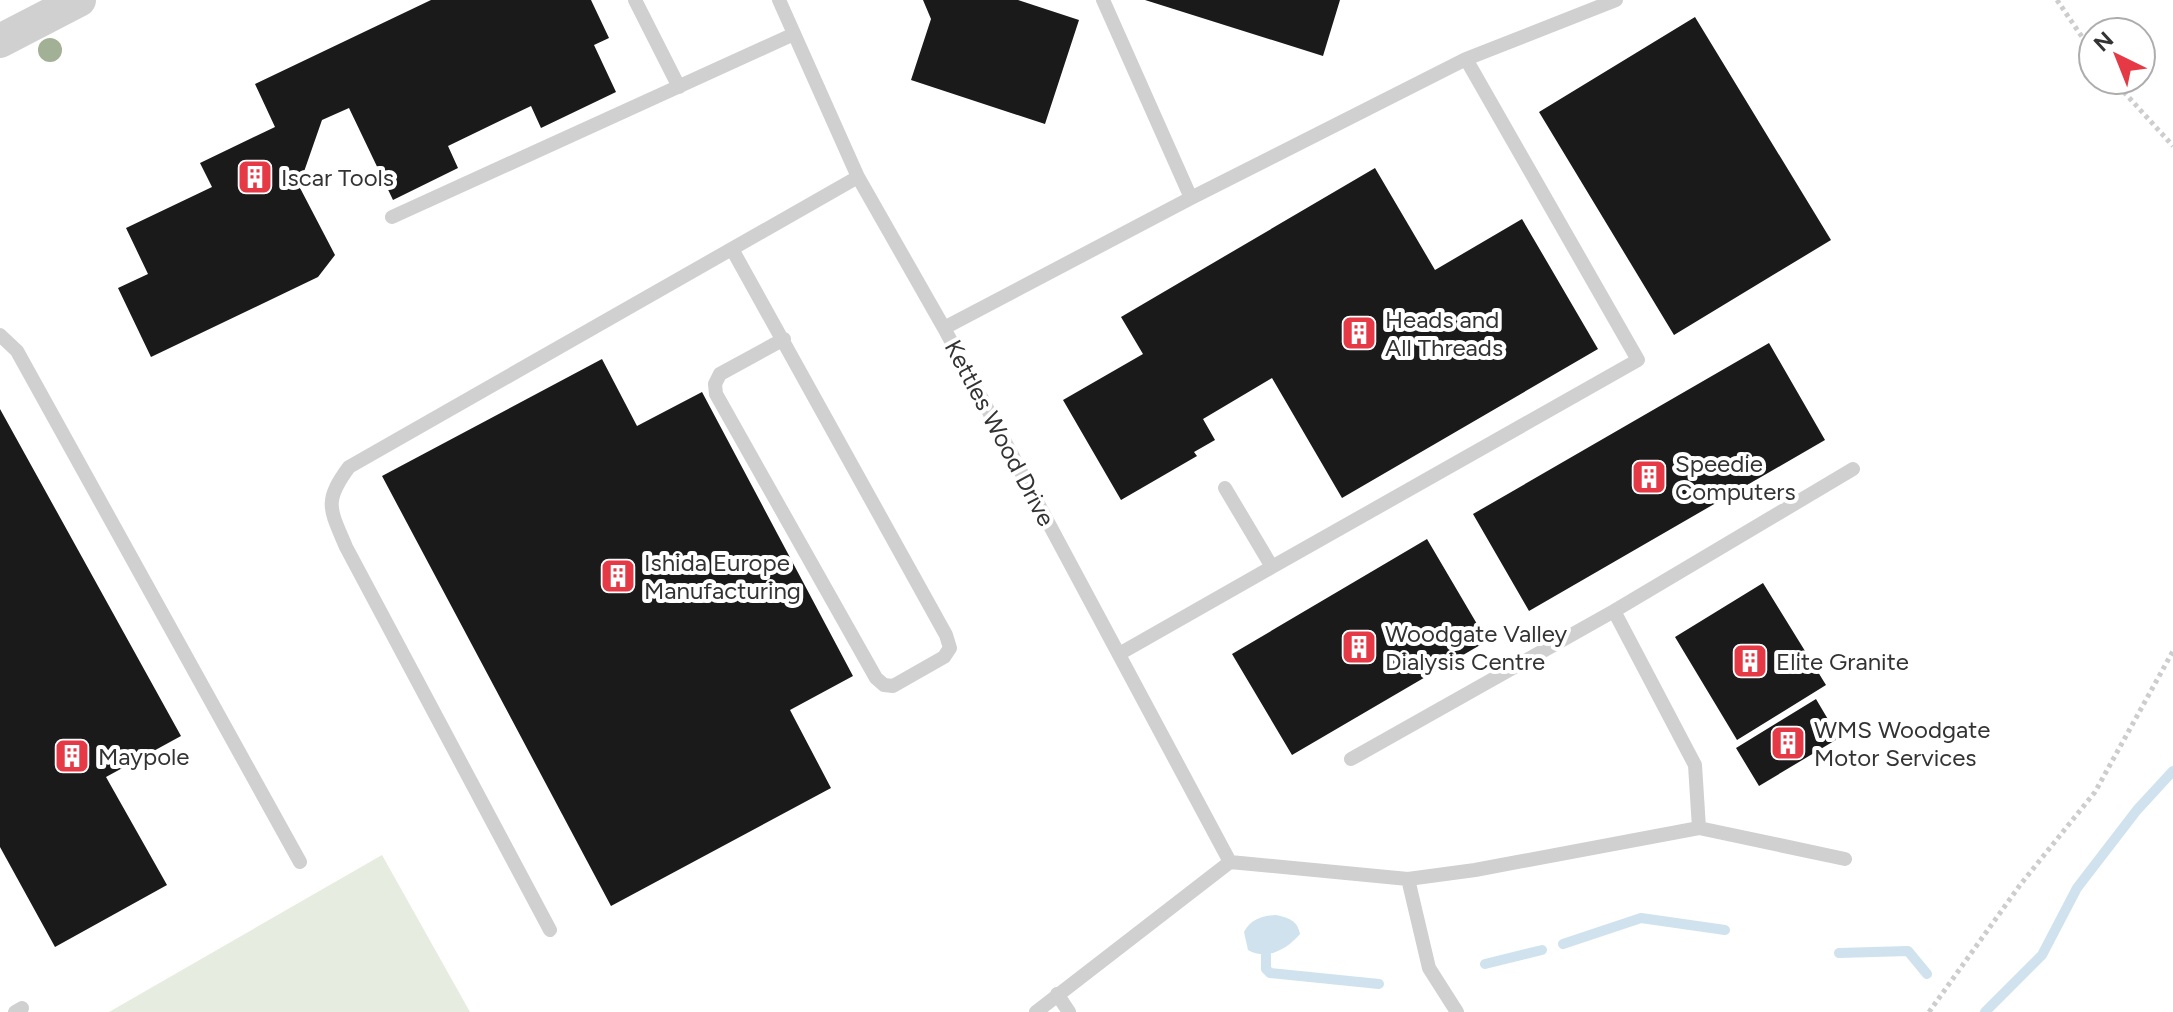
<svg xmlns="http://www.w3.org/2000/svg" width="2173" height="1012" font-family="Figtree,sans-serif">
<style>
.green{fill:#e6ecdf}
.water{fill:#cfe2ee}
.lines{fill:none;stroke-linecap:round;stroke-linejoin:round}
.stream{stroke:#cfe2ee;stroke-width:10}
.building{fill:#1a1a1a}
.path{stroke:#cdcdcd;stroke-width:5;stroke-dasharray:4 4;stroke-linecap:butt}
.service{stroke:#d0d0d0;stroke-width:14}
.tertiary{stroke:#d0d0d0;stroke-width:34}
.tree{fill:#a2b095}
.labels{text-anchor:middle;dominant-baseline:central;stroke-width:8;stroke-linejoin:round;paint-order:stroke}
.poi-label{font-size:24px;fill:#333;stroke:#fff;text-anchor:start}
.street-label{font-size:24px;fill:#333;stroke:#fff}
</style>
<rect width="100%" height="100%" fill="#fff"/>
<!-- green -->
<path class="green" d="M382 855 470 1012H109Z"/>
<!-- water -->
<path class="water" d="M1276 915C1289 918 1297 920 1300 934 1287 949 1267 961 1248 950L1244 932C1251 919 1262 916 1276 915Z"/>
<g class="lines">
<!-- stream -->
<path class="stream" d="M1563 944 1641 918 1725 930
M1839 953 1908 951 1927 974
M1266 955V969L1270 973 1379 984
M1485 964 1542 950
M1985 1012 2042 955 2077 888 2137 810 2173 771"/>
</g>
<!-- building -->
<path class="building" d="M431 0H591L609 38 594 45 616 92 541 128 531 106 448 146 458 168 393 200 349 108 322 120 299 186 335 255 318 277 151 357 118 288 148 274 126 228 212 187 200 163 275 127 255 84Z
M923 0H1018L1079 20 1045 124 911 80 931 19Z
M1145 0H1340L1323 56Z
M1695 17 1831 240 1674 335 1539 112Z
M1375 168 1435 270 1522 219 1598 349 1342 498 1272 378 1203 419 1215 440 1194 452 1197 456 1121 500 1063 400 1143 354 1121 317Z
M1769 343 1825 440 1529 611 1473 514Z
M602 359 637 426 702 392 853 676 790 710 831 788 611 906 382 476Z
M0 409 181 736 106 777 167 885 55 947 0 847Z
M1427 539 1487 641 1292 755 1232 654Z
M1763 583 1826 685 1737 740 1675 637Z
M1816 699 1839 738 1759 786 1736 748Z"/>
<g class="lines">
<!-- path -->
<path class="path" d="M2057 0 2093 53
M2113 80 2173 146
M1929 1012 2020 885 2095 792 2173 651"/>
<!-- service -->
<path class="service" d="M635 0 679 87
M779 0 858 177 944 328 1230 862
M1103 0 1191 198
M392 217 794 34
M732 249 946 635 950 648 944 657 893 686 884 685 876 678 716 394 715 384 720 374 784 339
M944 328 1191 198 1466 59 1616 0
M0 335 17 351 300 862
M1272 567 1638 360 1466 59
M1119 654 1272 567 1225 488
M1351 759 1614 611
M1699 828 1695 765 1614 611 1853 469
M1408 879 1429 968 1457 1012
M550 930 346 547C330 509 323 502 349 467L858 177
M1057 994 1069 1012
M15 1012 22 1008
M1036 1012 1230 862 1408 879 1475 870 1699 828 1845 859"/>
<!-- tertiary -->
<path class="tertiary" d="M0 41 79 0"/>
</g>
<!-- trees -->
<circle class="tree" cx="50" cy="50" r="12"/>
<!-- icons -->
<defs>
<symbol id="building-square" viewBox="-11 -11 22 22"><rect x="-9" y="-9" width="18" height="18" rx="4" fill="#e63946" stroke="#fff"/><path d="M-4-6H4V6H1V3H-1V6H-4ZM-2.5-4.3h1.7v1.8h-1.7ZM.8-4.3h1.7v1.8H.8ZM-2.5-1h1.7V.8h-1.7ZM.8-1h1.7V.8H.8Z" fill="#fff"/></symbol>
</defs>
<g fill-rule="evenodd">
<use href="#building-square" x="235" y="157" width="40" height="40"/>
<use href="#building-square" x="1339" y="313" width="40" height="40"/>
<use href="#building-square" x="1629" y="457" width="40" height="40"/>
<use href="#building-square" x="598" y="556" width="40" height="40"/>
<use href="#building-square" x="1339" y="627" width="40" height="40"/>
<use href="#building-square" x="1730" y="641" width="40" height="40"/>
<use href="#building-square" x="1768" y="723" width="40" height="40"/>
<use href="#building-square" x="52" y="736" width="40" height="40"/>
</g>
<g class="labels">
<!-- poi labels -->
<g class="poi-label">
<text x="281" y="177">Iscar Tools</text>
<text x="1385" y="319">Heads and<tspan x="1385" dy="28">All Threads</tspan></text>
<text x="1675" y="463">Speedie<tspan x="1675" dy="28">Computers</tspan></text>
<text x="644" y="562">Ishida Europe<tspan x="644" dy="28">Manufacturing</tspan></text>
<text x="1385" y="633">Woodgate Valley<tspan x="1385" dy="28">Dialysis Centre</tspan></text>
<text x="1776" y="661">Elite Granite</text>
<text x="1814" y="729">WMS Woodgate<tspan x="1814" dy="28">Motor Services</tspan></text>
<text x="98" y="756">Maypole</text>
</g>
<!-- street labels -->
<g class="street-label">
<text transform="translate(1000 433) rotate(62)">Kettles Wood Drive</text>
</g>
</g>
<!-- north arrow -->
<g transform="translate(2117 56) rotate(317)"><circle r="38" fill="#ffffff" stroke="#adadad" stroke-width="2"/>
<path d="M0-6L14 30L0 20L-14 30Z" fill="#e63946"/>
<text y="-12" font-size="22" font-weight="bold" text-anchor="middle" fill="#333333">N</text>
</g>
</svg>
